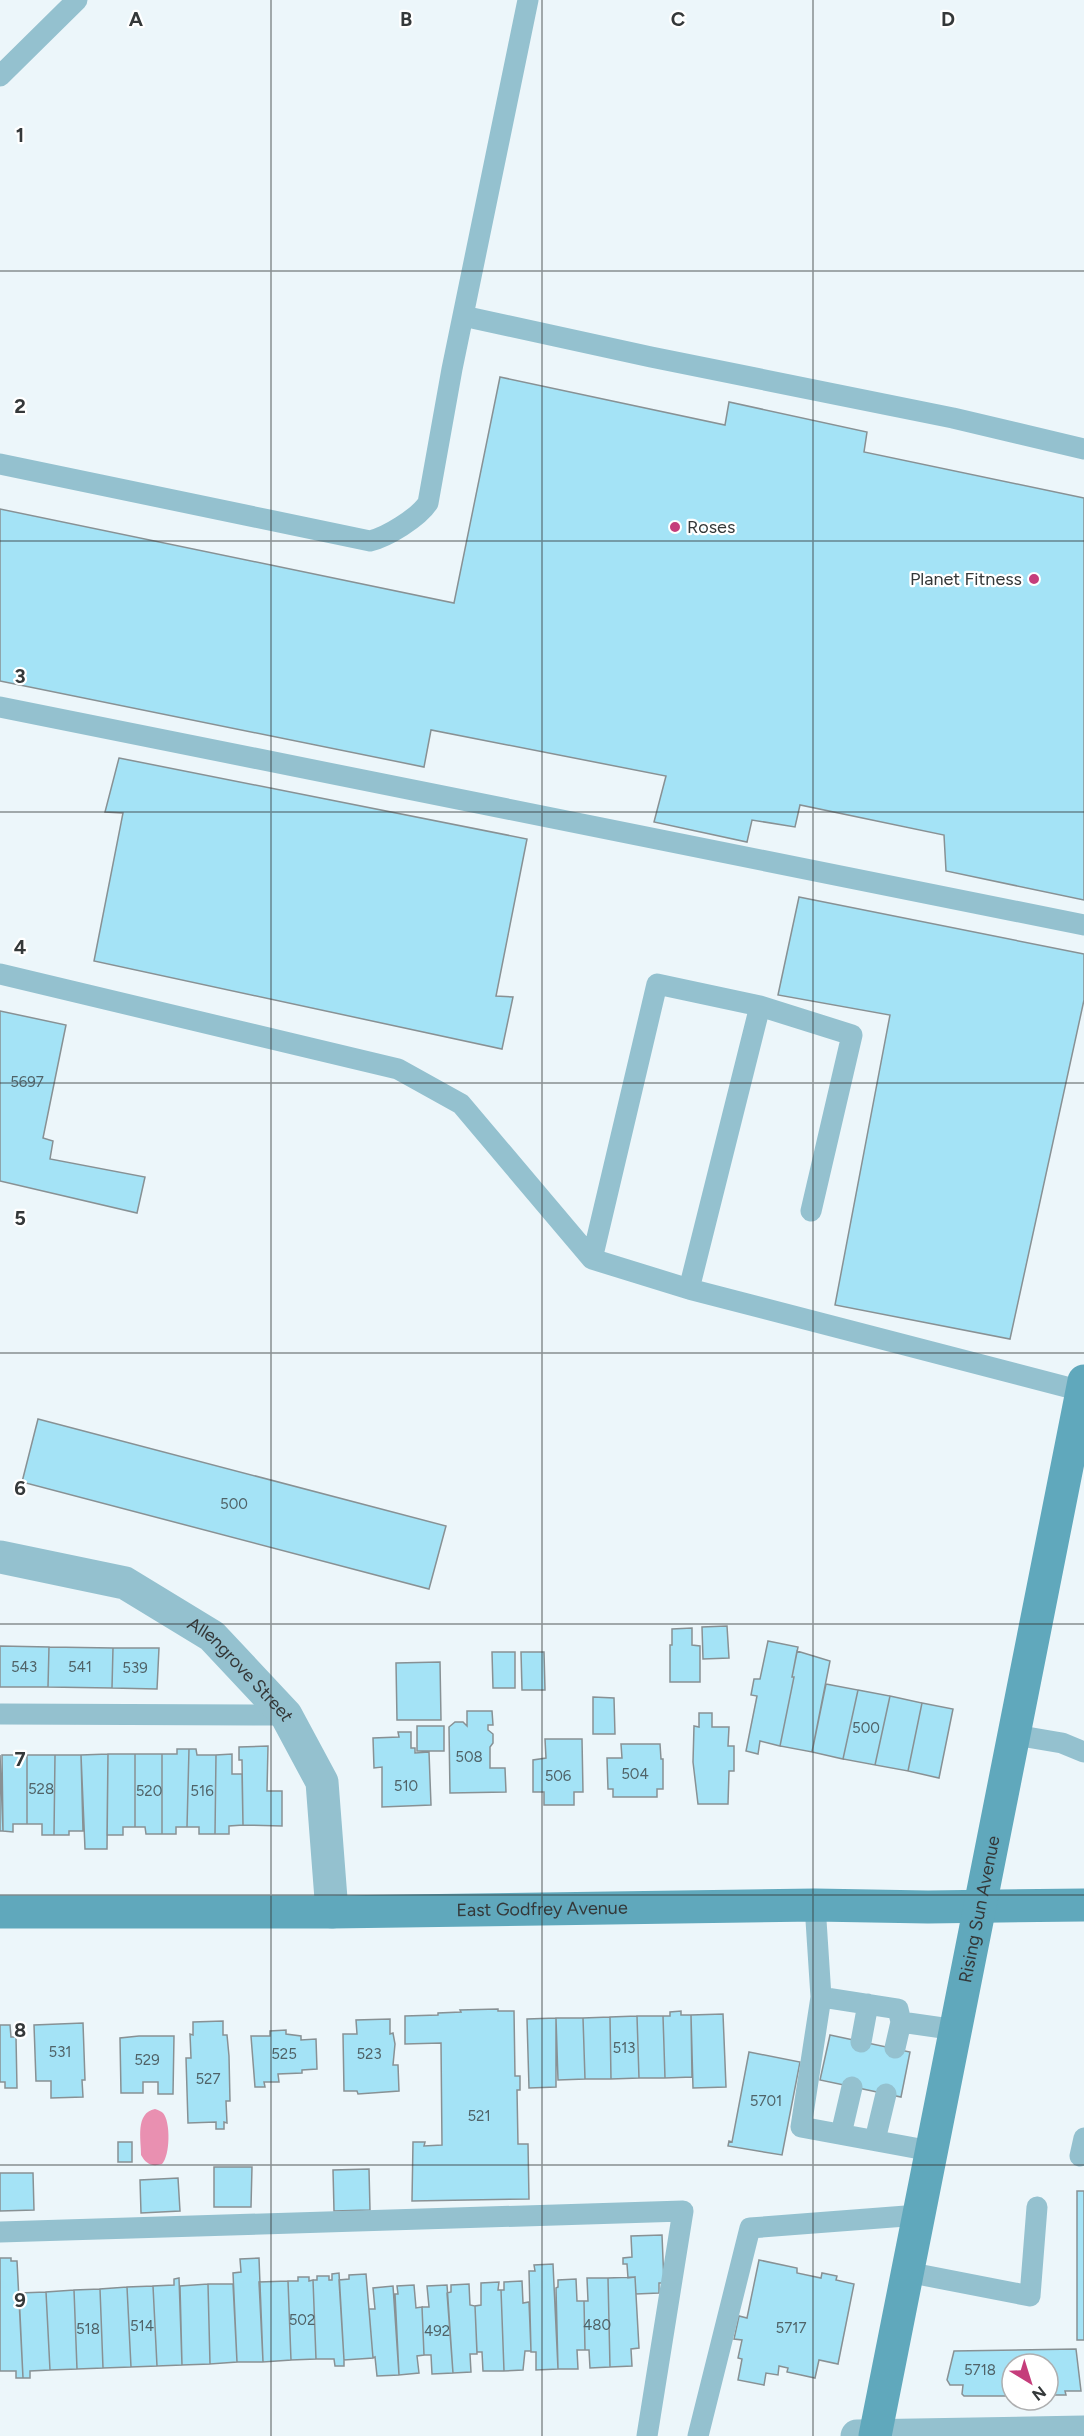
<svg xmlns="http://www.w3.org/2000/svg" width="1084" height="2436" font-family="Figtree,sans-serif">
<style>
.water{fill:#e990b1}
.building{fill:#a4e3f6;stroke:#889194;stroke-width:1.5}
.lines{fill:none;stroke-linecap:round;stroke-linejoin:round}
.lane{stroke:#94c1cf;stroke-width:21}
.street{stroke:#94c1cf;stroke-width:33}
.secondary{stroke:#60a8bc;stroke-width:33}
.grid{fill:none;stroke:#343839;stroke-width:1.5;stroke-opacity:0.55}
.poi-dot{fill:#c53d7b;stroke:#fff;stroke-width:2}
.labels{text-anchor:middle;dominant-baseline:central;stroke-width:4.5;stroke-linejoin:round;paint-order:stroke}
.number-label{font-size:15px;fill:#506368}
.poi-label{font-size:18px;fill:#343839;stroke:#fff;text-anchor:start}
.street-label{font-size:18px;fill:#343839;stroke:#fff}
.grid-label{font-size:20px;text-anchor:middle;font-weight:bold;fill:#343839;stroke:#fff;stroke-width:4.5;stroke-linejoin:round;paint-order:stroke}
</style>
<rect width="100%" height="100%" fill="#ecf6fa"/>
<!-- water -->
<path class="water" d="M155 2109C158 2110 161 2111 163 2113 171 2122 170 2156 162 2164 152 2167 146 2164 141 2155 141 2139 135 2113 155 2109Z"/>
<!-- building -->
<path class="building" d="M500 377 725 425 729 402 867 432 864 452 1084 498V900L946 871 944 835 800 805 795 827 752 820 747 842 654 822 666 776 431 730 424 767 0 681V509L454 603Z
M119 758 527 839 496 996 513 997 502 1049 94 961 123 813 105 812Z
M799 897 1084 954V1000L1010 1339 835 1305 890 1015 778 995Z
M0 1011 66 1025 43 1138 53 1141 50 1159 145 1177 137 1213 0 1181Z
M38 1419 446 1526 429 1589 22 1482Z
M727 1626 729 1658 703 1659 702 1627Z
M692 1628V1645L700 1646V1682H670V1645H672V1629Z
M768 1641 798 1647 792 1677H794L780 1746 760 1741 758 1754 746 1751 757 1696 751 1695 754 1679H760Z
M0 1646 49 1647 48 1687H0Z
M49 1647 113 1648 112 1688 48 1687Z
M113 1648H159L157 1689 112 1688Z
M797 1651 830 1661 812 1752 780 1746 794 1677H792Z
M492 1652H515V1688H493Z
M521 1652H544L545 1690H522Z
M440 1662 441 1720H397L396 1663Z
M826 1684 858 1690 843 1759 812 1752Z
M858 1690 890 1696 875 1765 843 1759Z
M890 1696 922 1703 908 1771 875 1765Z
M593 1697 614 1698 615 1734H593Z
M922 1703 953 1709 939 1778 908 1771Z
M467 1711H492L493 1725H488V1730L493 1734V1743L490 1747V1768H505L506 1792 450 1793 449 1727 455 1722H463L467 1726Z
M699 1713H712V1727H729L728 1746H734V1771H729L728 1804H698L693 1762 694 1726 699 1727Z
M417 1726H444V1751H417Z
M398 1732H411V1748H415V1753L429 1752 431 1805 382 1807V1767L374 1768 373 1738 399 1737Z
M545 1739H582L583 1792H574V1805H544V1792H533V1760L546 1758Z
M621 1744H660L661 1759H663V1789H657V1797H613V1789H608L607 1758H622Z
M268 1746 267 1791H282V1826L243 1825 242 1760H239V1747Z
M177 1749H189L187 1827H176V1834H162V1754H177Z
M189 1749H196L197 1755H216L215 1834H199V1827H187Z
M108 1754 107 1849H85L81 1755Z
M108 1754H135V1827H123V1835H107Z
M135 1754H162V1834H146L145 1827H135Z
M232 1754V1774H242L243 1825 229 1826V1834H215L216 1755Z
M0 1755 3 1831H0Z
M2 1755H27V1824H13V1832L3 1831Z
M27 1755H55L54 1835H42V1824H27Z
M55 1755H81L83 1831H69V1835H54Z
M498 2009V2011H514L515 2076H520V2090H517L518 2144H528L529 2199 412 2201 413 2142H425L424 2146 442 2145 441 2043 405 2044V2016L438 2015V2013L461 2012 460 2010Z
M681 2011V2015H691L692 2077 665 2078 663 2016H670V2012Z
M723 2014 726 2087 693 2088 691 2015Z
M637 2016 639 2078 611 2079 610 2017Z
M637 2016H663L665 2078H639Z
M610 2017 611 2079H585L583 2018Z
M556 2018V2087L529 2088 527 2019Z
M556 2018H583L585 2079 558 2080Z
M390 2019V2034L393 2033 395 2044 393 2065H398L399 2091 358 2094 357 2091H344L343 2034H357L356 2020Z
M223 2021V2035H227L229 2056 230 2101H226L227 2123 224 2122V2129H216V2122L188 2123 186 2058H191L190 2034 193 2035V2022Z
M83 2023 85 2080H82L83 2097 51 2098V2081H36L34 2025Z
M0 2025H10L11 2037H16L17 2088H5V2082H0Z
M286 2030V2034L301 2036V2040L316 2039 317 2069 302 2070V2073L278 2074 279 2082H264L265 2087H255L251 2036H270V2031Z
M830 2035 910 2052 901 2097 820 2080Z
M139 2036H174L173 2094H158V2082H143V2093H121L120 2038Z
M749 2052 800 2062 782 2155 728 2146 729 2141 732 2142Z
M118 2142H132V2162H118Z
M214 2167H252L251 2207H214Z
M369 2169 370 2210 334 2211 333 2170Z
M0 2173H33L34 2210 0 2211Z
M178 2178 180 2211 141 2213 140 2180Z
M1077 2191H1084V2340H1077Z
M662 2235 664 2283H659V2293L636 2294 635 2277 628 2278 627 2264H623V2258L632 2257 631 2236Z
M0 2258H11V2261H17L23 2378H16V2371H0Z
M259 2258 263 2362H237L233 2273 241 2272 240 2259Z
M759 2260 797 2268V2273L821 2278 822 2273 837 2276 836 2280 854 2284 838 2364 819 2360 815 2378 787 2372 788 2368 779 2366 778 2375 766 2373 764 2385 738 2380 742 2359 738 2358 742 2340 734 2339 739 2316 747 2318Z
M553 2264 558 2369 536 2370V2352H531L529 2271H535L534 2265Z
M339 2273 344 2360V2366H335L334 2359H316L313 2280H317V2276H329V2280H332V2274Z
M366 2274 373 2358 344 2360 339 2280 349 2279V2275Z
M298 2277H309V2281L313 2280 316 2359 291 2360 288 2281H298Z
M635 2277 639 2348 631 2349 632 2366 610 2367 608 2278Z
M179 2278 182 2365 157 2366 153 2286 174 2285V2279Z
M587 2278H608L610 2367 590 2368 589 2350H585L584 2301H588Z
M576 2279 577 2301H584L585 2350H577L578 2369H558L556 2288 558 2287V2280Z
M288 2281 291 2360 263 2362 259 2282Z
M522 2281 523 2303 529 2302 531 2351H525L523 2370 504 2371 501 2290H504V2282Z
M499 2282 498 2290H501L504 2371H483L482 2352H477L475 2306 481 2305V2283Z
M208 2284H233L237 2362 210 2364Z
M208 2284 210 2364 182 2365 180 2286Z
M469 2284 470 2305 475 2306 477 2354H470L471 2372 453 2373 447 2293 451 2292V2285Z
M414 2285 416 2308 422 2307 424 2355 417 2356 419 2373 399 2375 395 2294H398L397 2286Z
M447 2285 453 2373 432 2374 431 2355H424L422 2307H429L427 2286Z
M153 2286 157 2366 131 2367 127 2287Z
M393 2286 399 2375 377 2376 375 2357 373 2358 369 2309H375L373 2288Z
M127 2287 131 2367 103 2368 100 2289Z
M100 2289 103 2368 77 2369 74 2290Z
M74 2290 77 2369 50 2370 46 2292Z
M46 2292 50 2370 30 2371V2378H23L19 2293Z
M1076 2349 1081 2391H1065L1066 2395H1048V2364H1012V2396H964L962 2394 963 2385H950L947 2380 954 2351Z"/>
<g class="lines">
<!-- lane -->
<path class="lane" d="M0 76 77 0
M463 316 651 357 953 418 1084 449
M0 464 370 541C387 537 418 518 428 503L452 369 528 0
M0 707 1084 925
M0 974 398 1069 461 1104 592 1259
M811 1211 852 1035 760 1006 689 1289 1082 1391
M689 1289 592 1259 657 984 760 1006
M0 1714 286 1715
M1015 1735 1062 1743 1084 1752
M815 1905 821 1997 801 2127 931 2151
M821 1997 898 2009 901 2022 895 2048
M901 2022 957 2030
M861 2042 868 2004
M841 2134 852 2087
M875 2140 886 2094
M1080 2156 1084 2138
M0 2232 683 2211 647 2436
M907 2272 1030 2296 1037 2207
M698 2436 750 2228 919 2215"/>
<!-- street -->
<g class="street">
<path id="s1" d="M0 1557 125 1583 212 1636 286 1715 322 1782 332 1912"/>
<path d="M857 2436 1084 2432"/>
</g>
<!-- secondary -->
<g class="secondary">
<path id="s2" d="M0 1912H332L815 1905 928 1907 1084 1905"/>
<path id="s3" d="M875 2436 1084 1381"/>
</g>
</g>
<!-- grid -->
<path class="grid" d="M271 0V2436M542 0V2436M813 0V2436M0 271H1084M0 541H1084M0 812H1084M0 1083H1084M0 1353H1084M0 1624H1084M0 1895H1084M0 2165H1084"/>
<!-- markers -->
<g class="poi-dot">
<circle cx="675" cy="527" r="6"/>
<circle cx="1034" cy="579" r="6"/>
</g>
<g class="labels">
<!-- number labels -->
<g class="number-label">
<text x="27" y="1082">5697</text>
<text x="234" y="1504">500</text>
<text x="24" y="1667">543</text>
<text x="80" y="1667">541</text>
<text x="135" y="1668">539</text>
<text x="866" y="1728">500</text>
<text x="469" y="1757">508</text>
<text x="635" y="1774">504</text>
<text x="558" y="1776">506</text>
<text x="406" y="1786">510</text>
<text x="41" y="1789">528</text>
<text x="149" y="1791">520</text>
<text x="202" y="1791">516</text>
<text x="624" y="2048">513</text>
<text x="60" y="2052">531</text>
<text x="284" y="2054">525</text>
<text x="369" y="2054">523</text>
<text x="147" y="2060">529</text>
<text x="208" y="2079">527</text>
<text x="766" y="2101">5701</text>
<text x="479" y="2116">521</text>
<text x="302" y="2320">502</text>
<text x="597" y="2325">480</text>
<text x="142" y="2326">514</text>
<text x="791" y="2328">5717</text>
<text x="88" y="2329">518</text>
<text x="437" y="2331">492</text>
<text x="980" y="2370">5718</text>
</g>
<!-- poi labels -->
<g class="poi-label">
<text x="687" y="527">Roses</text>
<text x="1022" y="579" text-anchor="end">Planet Fitness</text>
</g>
<!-- street labels -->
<g class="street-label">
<text stroke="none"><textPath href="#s1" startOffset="273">Allengrove Street</textPath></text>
<text stroke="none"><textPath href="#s2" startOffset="542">East Godfrey Avenue</textPath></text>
<text stroke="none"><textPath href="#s3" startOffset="537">Rising Sun Avenue</textPath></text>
</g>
</g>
<g class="grid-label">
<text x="136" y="26">A</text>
<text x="406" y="26">B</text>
<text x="678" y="26">C</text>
<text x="948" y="26">D</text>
<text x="20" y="142">1</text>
<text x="20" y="413">2</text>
<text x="20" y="683">3</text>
<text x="20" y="954">4</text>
<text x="20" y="1225">5</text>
<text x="20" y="1495">6</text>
<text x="20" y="1766">7</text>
<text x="20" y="2037">8</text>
<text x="20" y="2307">9</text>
</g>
<!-- north arrow -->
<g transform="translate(1030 2382) rotate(142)"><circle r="28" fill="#ffffff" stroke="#aeafb0" stroke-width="1.5"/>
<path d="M0-4.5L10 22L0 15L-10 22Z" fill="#c53d7b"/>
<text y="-9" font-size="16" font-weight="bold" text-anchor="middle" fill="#343839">N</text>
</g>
</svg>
